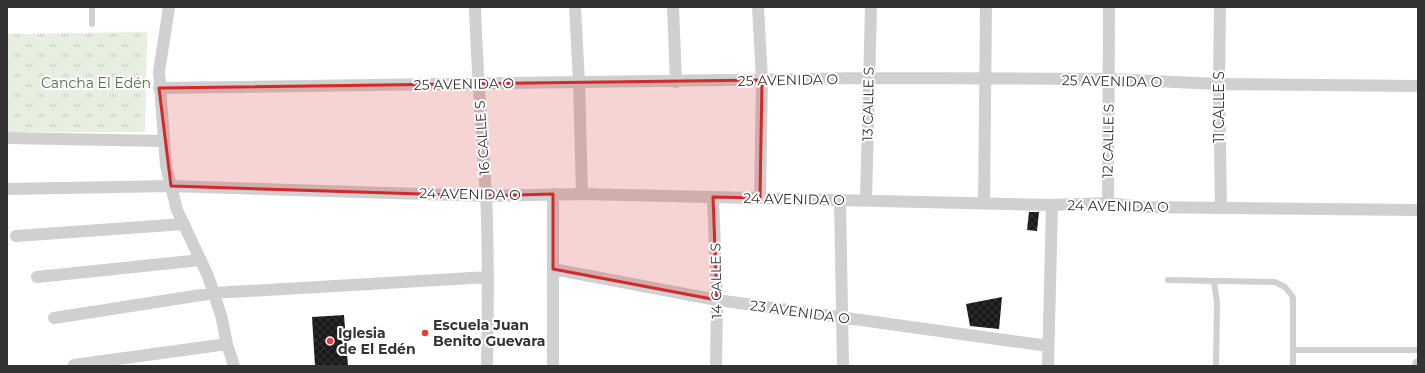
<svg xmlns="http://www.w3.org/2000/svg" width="1425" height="373" font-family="Montserrat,sans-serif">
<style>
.park{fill:url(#park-tufts)}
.building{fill:url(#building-cross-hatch)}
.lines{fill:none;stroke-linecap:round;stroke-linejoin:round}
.lane{stroke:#d0d0d0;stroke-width:6}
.street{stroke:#d0d0d0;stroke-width:12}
.marked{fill:#d62828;fill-opacity:0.2;stroke:#d62828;stroke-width:3;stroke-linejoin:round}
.poi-dot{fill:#eb3c34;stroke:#fff;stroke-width:1.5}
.labels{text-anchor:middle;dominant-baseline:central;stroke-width:4;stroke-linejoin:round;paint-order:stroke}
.street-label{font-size:14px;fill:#333;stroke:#fff}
.park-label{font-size:14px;fill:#50713d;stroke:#fff}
.poi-label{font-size:14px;font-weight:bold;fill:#333;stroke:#fff;text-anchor:start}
</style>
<defs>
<pattern id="park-tufts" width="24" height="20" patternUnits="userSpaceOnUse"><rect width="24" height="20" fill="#e7efe1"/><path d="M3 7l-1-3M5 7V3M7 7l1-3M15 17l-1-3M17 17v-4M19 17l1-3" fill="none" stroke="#c7cdc2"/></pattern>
<pattern id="building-cross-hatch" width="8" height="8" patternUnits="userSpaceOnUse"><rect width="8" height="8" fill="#1a1a1a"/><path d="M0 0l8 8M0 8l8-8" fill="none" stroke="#333"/></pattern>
</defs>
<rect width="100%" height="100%" fill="#fff"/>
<!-- park -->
<path class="park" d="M147 32 145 132H7V34Z"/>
<!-- building -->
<path class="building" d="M1029 212H1039L1037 231 1027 230Z
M1002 297 999 329 970 326 966 304Z
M344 315 348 366H315L312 317Z"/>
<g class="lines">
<!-- lane -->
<path class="lane" d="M92 24V7
M1168 280 1275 282 1285 287 1293 297V366
M1214 281 1217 303 1216 366
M1293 350H1418"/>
<!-- street -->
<path class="street" d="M169 7 159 72 166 166 177 210 208 276 221 315 227 344 234 366
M475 7C477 70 482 133 486 195 489 252 488 309 487 366
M575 7 579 82 582 194
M673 7 676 82
M758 7 762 80 760 198
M1220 7 1219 84 1221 208
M159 88 868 78 1109 79 1219 84 1418 86
M7 138 164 141
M7 189 171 186 486 196 582 194 1052 205 1108 203 1144 207 1418 210
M713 197 717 300 716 366
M840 200 843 366
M866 200 871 7
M984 203 986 7
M1108 203 1109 7
M16 236 184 224
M553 269 717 300 1048 346
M37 277 201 260
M54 318 214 293 488 277
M74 365 227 344
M553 366V194
M1048 366 1052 205
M1418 366V364"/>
</g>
<!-- marked area -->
<path class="marked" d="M762 80 760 198 713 197 717 300 553 269V194L486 196 171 186 159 88Z"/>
<!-- markers -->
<g class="poi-dot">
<circle cx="425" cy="333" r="4"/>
<circle cx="330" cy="341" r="4"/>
</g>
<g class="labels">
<!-- street labels -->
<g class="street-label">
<text transform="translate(788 80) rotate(-1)">25 AVENIDA O</text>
<text transform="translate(1112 81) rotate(1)">25 AVENIDA O</text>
<text transform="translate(464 84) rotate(-1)">25 AVENIDA O</text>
<text transform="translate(868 104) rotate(-89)">13 CALLE S</text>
<text transform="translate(1219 107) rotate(-90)">11 CALLE S</text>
<text transform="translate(482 138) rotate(-94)">16 CALLE S</text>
<text transform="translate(1108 141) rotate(-89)">12 CALLE S</text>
<text transform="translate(470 194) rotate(1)">24 AVENIDA O</text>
<text transform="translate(794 199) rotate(1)">24 AVENIDA O</text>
<text transform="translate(1118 206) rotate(1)">24 AVENIDA O</text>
<text transform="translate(716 281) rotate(-91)">14 CALLE S</text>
<text transform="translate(800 312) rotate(8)">23 AVENIDA O</text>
</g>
<!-- park labels -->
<g class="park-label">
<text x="96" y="83">Cancha El Edén</text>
</g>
<!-- poi labels -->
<g class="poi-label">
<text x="433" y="325">Escuela Juan<tspan x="433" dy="16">Benito Guevara</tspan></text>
<text x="338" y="333">Iglesia<tspan x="338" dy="16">de El Edén</tspan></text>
</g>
</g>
<!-- border -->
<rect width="1425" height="373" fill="none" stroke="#333333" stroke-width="16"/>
</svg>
